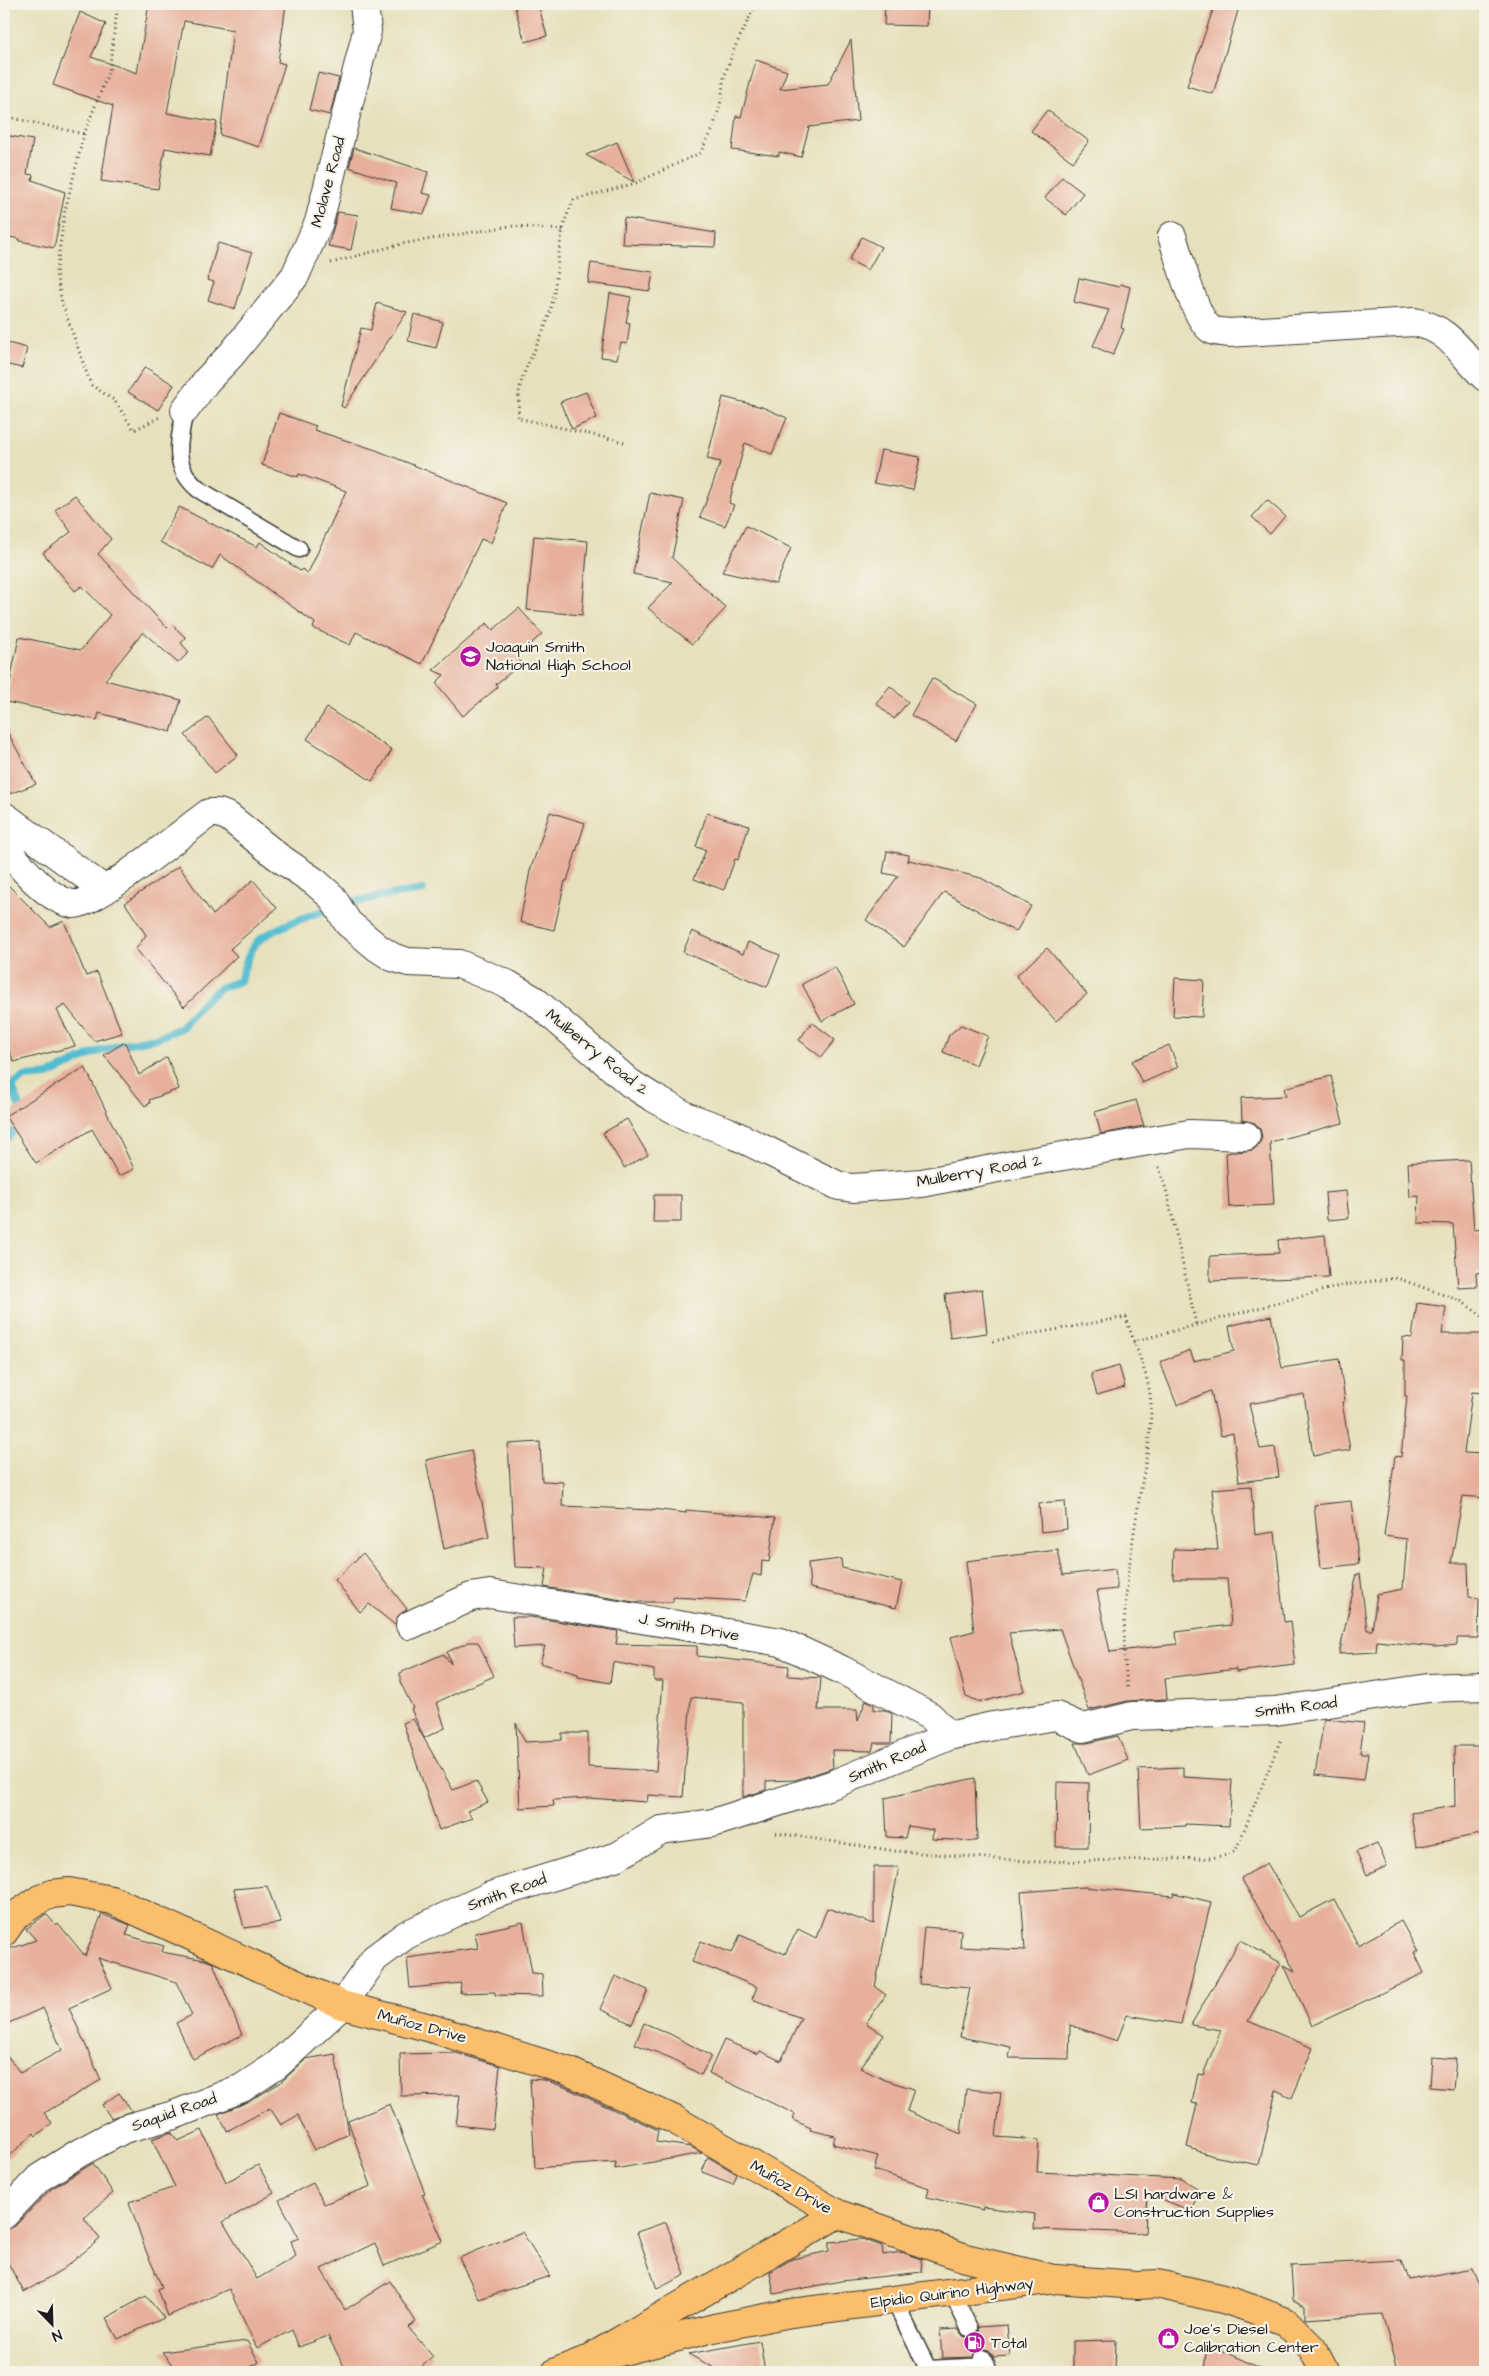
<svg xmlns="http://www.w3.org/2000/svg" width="1489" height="2376" font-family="'Architects Daughter',sans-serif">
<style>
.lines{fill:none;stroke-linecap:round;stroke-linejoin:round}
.stream{stroke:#53bcd0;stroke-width:8}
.building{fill:#e7b09b}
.lane-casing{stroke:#3a3934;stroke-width:19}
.street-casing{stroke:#3a3934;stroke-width:30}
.primary-casing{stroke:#3a3934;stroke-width:30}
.highway-casing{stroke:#3a3934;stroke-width:30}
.path{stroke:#3a3934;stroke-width:3;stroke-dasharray:1 4;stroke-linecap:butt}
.lane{stroke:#fff;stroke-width:16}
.street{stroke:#fff;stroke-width:28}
.primary{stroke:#fabe6d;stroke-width:28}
.highway{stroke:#fabe6d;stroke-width:28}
.labels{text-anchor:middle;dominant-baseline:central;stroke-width:4.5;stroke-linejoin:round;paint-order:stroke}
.street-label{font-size:16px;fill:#1c1c1c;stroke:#f7f3e8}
.poi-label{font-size:16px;fill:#1c1c1c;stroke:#f7f3e8;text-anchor:start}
</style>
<rect width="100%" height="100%" fill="#f7f3e8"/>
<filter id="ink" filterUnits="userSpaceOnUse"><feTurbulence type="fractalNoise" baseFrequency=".02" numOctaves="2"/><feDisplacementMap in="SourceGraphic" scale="10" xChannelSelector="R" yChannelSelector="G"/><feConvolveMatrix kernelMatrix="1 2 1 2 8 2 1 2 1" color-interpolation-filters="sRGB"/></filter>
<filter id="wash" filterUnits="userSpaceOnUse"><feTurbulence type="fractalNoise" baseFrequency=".0096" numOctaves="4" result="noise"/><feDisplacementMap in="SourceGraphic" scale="20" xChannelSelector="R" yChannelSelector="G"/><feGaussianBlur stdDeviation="1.12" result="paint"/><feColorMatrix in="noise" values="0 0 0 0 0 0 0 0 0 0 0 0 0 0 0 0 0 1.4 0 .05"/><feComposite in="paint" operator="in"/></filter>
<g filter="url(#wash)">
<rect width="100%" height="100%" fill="#e7e0bc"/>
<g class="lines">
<!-- stream -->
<path class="stream" d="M343 905 376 897 423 890
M4 1141 26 1118 17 1101 12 1085 25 1077 48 1075 97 1052 124 1044 157 1038 181 1028 202 1003 220 988 240 981C244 968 248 953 257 942 268 930 316 913 332 908"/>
</g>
<g id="blocks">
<!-- building -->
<path class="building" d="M149 4H286L278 62 285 64 259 147 220 135 233 30 184 21 167 113 217 122 210 156 165 148 158 189 101 181 113 106 53 85 80 12 106 24 91 57 137 73Z
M529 4H538L547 36 525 42 515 8Z
M885 4H928L927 26 884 25Z
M1215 4H1240L1213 94 1187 86Z
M851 40 858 121 809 127 801 157 779 152V156L732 150 736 116 741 117 756 60 787 71 780 89 828 84Z
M318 73 339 78 330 115 309 110Z
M1047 110 1089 141 1073 162 1031 131Z
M4 135 33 140 27 174 33 175 32 180 65 192 54 248 20 241V239L4 236Z
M617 142 634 182 586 155Z
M354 148 428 172 422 193 431 195 424 214 391 208 396 183 349 167Z
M1062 177 1083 193 1066 215 1045 198Z
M338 212 358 215 351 250 328 246Z
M624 218 716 233 715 247 622 244Z
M862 237 881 247 868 270 849 260Z
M218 243 252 253 235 309 208 300 214 282 207 280Z
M591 263 653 272 650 291 588 283Z
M1079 278 1119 287 1120 284 1130 287 1121 328 1124 329 1113 355 1093 346 1109 310 1074 302Z
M610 293 631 297 626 322 630 323 627 344 621 343 617 359 601 357Z
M377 303 407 312 344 408 341 406 361 328 371 330Z
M414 314 443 322 436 348 408 341Z
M4 342 27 348 22 368 4 364Z
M145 367 174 385 158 410 128 392Z
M586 392 597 418 572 429 560 402Z
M723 397 762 407 787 418 772 454 745 443 729 503 734 505 725 526 700 517 721 462 707 459Z
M279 413 316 426 314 430 376 450 507 503 491 543 481 539 422 664 356 632 350 645 313 628 315 623 220 555 212 569 160 542 179 507 257 547 260 542 300 571 302 569 308 573 346 491 299 474 298 477 262 465Z
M881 450 920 457 913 490 874 483Z
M650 493 684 500 672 558 726 608 692 644 648 608 673 582 633 574Z
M75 495 111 539 98 554 167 628 171 624 186 638 181 643 189 652 178 663 143 632 105 680 181 700 171 732 99 713 97 720 6 702 19 637 81 650 110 615 82 586 75 591 43 553 71 532 55 510Z
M1267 500 1285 516 1270 534 1252 517Z
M746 526 791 548 776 584 722 572Z
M534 536 588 541 582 615 527 610Z
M519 608 542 634 516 657 522 663 496 684 498 687 463 716 436 683 444 675 433 670 487 623 493 630Z
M932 678 977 704 956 741 911 715Z
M890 686 908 702 894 719 876 703Z
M327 708 392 750 372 781 307 739Z
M208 717 238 755 215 773 185 735Z
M4 726 36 784 9 794 4 782Z
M550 812 585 823 567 881H565L554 930 520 922 530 871Z
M707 813 749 826 738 860 735 859 724 890 694 879 706 850 696 847Z
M887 851 909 855 908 862 909 860 981 878 1031 906 1016 932 944 892 904 947 866 920 898 876 883 873Z
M179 866 213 915 253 880 277 908 230 949 237 956 184 1007 136 949 146 935 125 903Z
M4 881 50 927 64 921 86 976 97 972 122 1033 94 1041 65 1005 57 1010 75 1046 14 1062 4 1039Z
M692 931 743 954 748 942 780 955 767 987 683 952Z
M1047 948 1087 994 1056 1021 1016 976Z
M835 967 854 1004 822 1021 802 984Z
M1175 978 1204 980 1202 1017 1173 1016Z
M812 1022 835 1040 821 1057 799 1040Z
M961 1025 988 1036 976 1065 943 1052 949 1035Z
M125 1042 139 1075 167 1057 179 1089 149 1100 150 1103 145 1106 104 1055Z
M1169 1045 1178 1067 1142 1083 1132 1061Z
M85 1067 134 1169 119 1176 92 1129 36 1163 5 1116Z
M1331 1076 1343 1123 1270 1142 1274 1205 1229 1207 1226 1153 1253 1150 1259 1145 1262 1137 1260 1129 1255 1123 1242 1120 1241 1098 1286 1096 1284 1088Z
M1136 1100 1144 1126 1101 1134 1095 1112Z
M627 1119 648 1155 624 1168 603 1133Z
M1469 1160 1474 1230 1485 1229V1272L1476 1273 1477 1287 1458 1288 1453 1224 1418 1223 1419 1196 1410 1197 1408 1163Z
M1346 1191 1349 1218 1327 1220 1325 1193Z
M654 1195H681V1222H653Z
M1325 1235 1329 1277 1210 1281V1256L1279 1253 1278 1240Z
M982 1289 987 1333 950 1338 945 1294Z
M1417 1303 1446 1307 1442 1334H1485L1484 1393 1472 1392 1464 1453 1485 1454V1498L1463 1496 1451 1563H1468L1469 1597 1479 1598 1478 1638H1457V1645L1435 1647 1377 1641 1376 1652 1339 1654 1357 1574H1360L1367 1630H1372L1377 1594 1403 1589 1407 1539 1384 1536 1395 1456 1401 1457 1407 1396H1405V1360H1402L1403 1337 1412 1338Z
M1271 1316 1282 1368 1339 1359 1345 1401 1342 1402 1350 1450 1313 1456 1304 1394 1249 1404 1260 1449 1275 1447 1279 1477 1239 1482 1233 1433 1221 1436 1211 1391 1177 1405 1160 1362 1190 1350 1194 1361 1234 1351 1229 1326Z
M1119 1366 1125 1387 1097 1395 1091 1374Z
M540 1442 542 1481 563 1482 562 1506 652 1510V1509L686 1513V1510L775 1518 769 1562 762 1561 761 1576 753 1574 745 1601 673 1597V1602H634L544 1587 547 1568 515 1567 508 1444Z
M471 1450 489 1537 444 1549 426 1460Z
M1251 1486 1255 1535 1275 1532 1284 1622 1290 1621 1295 1665 1236 1672V1669L1165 1678 1167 1699 1128 1701 1089 1710 1060 1629 1009 1633 1024 1691 981 1702 966 1697 951 1637 974 1631 966 1561 1058 1550 1063 1575 1115 1569 1117 1589 1097 1591 1110 1652 1177 1644 1176 1632 1231 1625 1227 1579H1173L1174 1549 1218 1550 1212 1489Z
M1065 1501 1067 1529 1041 1532 1039 1503Z
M1351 1501 1359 1564 1321 1568 1314 1505Z
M363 1553 407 1609 398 1616 395 1625 369 1604 360 1612 335 1580Z
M841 1559 842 1568 902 1582 896 1608 810 1588 808 1563Z
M512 1617H531L618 1631 616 1644 697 1646V1656L789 1666 788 1676 821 1678 818 1710H857L858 1721 866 1700 874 1705V1710H885L892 1714 891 1743H874L872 1751 832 1750 833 1768 795 1780 766 1781V1790L743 1797V1702L691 1697 683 1797 648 1795 647 1802 588 1798 553 1800 554 1806 520 1808 516 1723 525 1742 562 1740V1733H588V1767L656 1771 663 1681H654V1670L613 1662 610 1683 578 1677V1674L540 1663 545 1646 514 1648Z
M469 1642H478L494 1676 437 1702 445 1728 424 1738 411 1709 413 1708 400 1682V1673L443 1654 451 1664 447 1652Z
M413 1719 453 1790 476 1781 488 1802 467 1811 472 1818 439 1830 403 1723Z
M1324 1719 1364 1723 1360 1753H1368L1364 1780 1315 1775Z
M1118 1736 1128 1760 1088 1775 1075 1743H1087Z
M1454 1746H1485V1833L1416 1847 1411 1813 1455 1806Z
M1183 1767V1777L1232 1780 1229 1826 1185 1824V1826L1141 1828 1138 1769Z
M975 1778 977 1841 932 1839 933 1830 908 1826 905 1838 887 1837 885 1798Z
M1057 1782 1089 1783 1088 1847H1056Z
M1377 1843 1387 1866 1367 1875 1356 1852Z
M1267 1863 1299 1917 1334 1899 1358 1945 1401 1921 1418 1952H1414L1424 1973 1312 2026 1284 1965 1295 1971 1241 1878Z
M874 1867H899L875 1987 886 1995 866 2023 884 2035 860 2068 885 2080 914 2089 907 2111 961 2134 966 2089 1001 2092 996 2137 1039 2140 1037 2172 1182 2179 1197 2188V2196L1191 2211 1147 2193 1145 2233 1034 2229 1035 2214 983 2207V2210L927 2197 929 2188 874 2170 878 2156 833 2144 835 2136 810 2130 811 2128 793 2120 795 2114 709 2073 724 2040 758 2054 760 2051 781 2061 801 2018 752 1999 757 1987 714 1969V1970L692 1962 701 1941 732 1953 740 1935 785 1954 798 1929 816 1938 827 1908 874 1924Z
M267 1886 281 1923 244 1928 234 1889Z
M1084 1887 1173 1896 1174 1893 1211 1902 1181 2024 1127 2015 1117 2041 1070 2025 1069 2059 1009 2058 1011 2047 960 2037 970 1988 919 1984 924 1927 961 1930 960 1947 1025 1950 1021 1892Z
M46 1914 56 1925 58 1923 85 1956 102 1914 130 1925 126 1935 164 1946 162 1952 205 1960 213 1963 242 2035 193 2059 176 2023 192 2015 176 1982 98 1958 112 1988 69 2008 101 2080 44 2113 52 2123 36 2136 34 2133 4 2161V2051L20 2073 62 2050 43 2008 4 2025V1951L36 1940 26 1929Z
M523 1922 532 1973 542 1974 543 1996 495 1995V1992L460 1993 461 1983 410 1988 407 1958 478 1948 475 1933Z
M1240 1940 1281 1963 1248 2021 1313 2048 1292 2098 1276 2090 1259 2165 1213 2156 1187 2147 1197 2104 1192 2103 1198 2074 1203 2075 1221 2030 1191 2025Z
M615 1976 648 1990 632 2024 600 2009Z
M644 2023 670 2034 711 2056 701 2075 671 2058 635 2044Z
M456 2053 500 2066 493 2129 456 2125 460 2095 401 2096 400 2054Z
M335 2054 349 2134 314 2150 298 2115 281 2125 270 2108 227 2131 218 2114 248 2102 280 2083 306 2059Z
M1432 2057 1456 2059 1453 2089 1430 2087Z
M530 2079 544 2080 562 2086 658 2130 656 2142 691 2147 702 2153 615 2169 616 2162 535 2168Z
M119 2093 132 2111 111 2118 102 2105Z
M390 2104 425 2193 422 2194 443 2241 384 2266 375 2243 321 2269 345 2310 390 2281 416 2322 408 2327 433 2357 415 2372H371L363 2364 347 2372 328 2336 299 2347 292 2330 257 2348 229 2289 168 2316 158 2289 162 2287 146 2251 129 2202 175 2187 152 2139 171 2132 178 2141 202 2130 226 2182 258 2165 274 2193 223 2222 257 2279 296 2256 291 2241 299 2238 279 2200 313 2183 324 2204 371 2186 348 2121Z
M708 2157 737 2174 733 2184 702 2172Z
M93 2163 113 2193 84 2218 100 2239 63 2269 24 2292 4 2256V2230L15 2226 51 2189Z
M666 2222 685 2275 657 2289 637 2232Z
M522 2232 550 2276 479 2299 459 2258Z
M862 2239 882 2246 883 2255 902 2252 921 2259 922 2272 841 2281 774 2294 770 2272 792 2259 829 2251V2242Z
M1402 2260 1409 2280 1472 2268 1485 2301V2372H1399L1382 2314 1305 2319V2306L1293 2300 1291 2265Z
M146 2296 164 2318 118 2339 106 2318Z
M1007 2325 1010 2356 994 2357 989 2350 983 2348 978 2349 973 2357 942 2358 940 2330 958 2329 963 2336 969 2338 977 2334 979 2327Z
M1116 2340 1115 2372H1073V2341Z
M247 2341 259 2362 243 2372H178L162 2352Z
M760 2341 765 2372H722L688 2354Z
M1207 2344 1269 2372H1204Z"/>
</g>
</g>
<g filter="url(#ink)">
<use href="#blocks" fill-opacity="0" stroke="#3a3934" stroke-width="1"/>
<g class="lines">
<defs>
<path id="lane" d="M185 410C179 441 171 466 198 489L299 549
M952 2292 969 2328
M894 2300 928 2369 987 2366 983 2358"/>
<path id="street" d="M1172 236C1179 256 1195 321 1212 330 1216 332 1224 332 1228 333L1414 322C1451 329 1459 353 1485 377
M185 410 207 380 231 355 295 276 319 222 367 31 364 4
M4 816 105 890
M4 845C19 865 48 900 73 904 92 907 188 828 209 813H219L229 817 277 856 315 882 332 897 348 923 378 948 392 957 408 962 459 964 507 984 534 1000 630 1083 652 1097 688 1117 727 1131 839 1186 853 1188 922 1183 1023 1163 1189 1134 1246 1136
M410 1625 471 1597 490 1594 781 1642 842 1670 930 1716 949 1736
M4 2215 39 2178 79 2153 124 2129 174 2115 242 2088 277 2065 342 2005 375 1958 406 1935 490 1896 618 1856 661 1830 713 1823 834 1784 949 1736 993 1726 1056 1716 1083 1728 1132 1716 1275 1711 1428 1688 1485 1686"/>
<path id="primary" d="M4 1932 16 1915 40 1899 52 1894 69 1892 112 1900 342 2005 427 2027 568 2071 675 2120 838 2214 966 2258 1054 2279
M597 2354 838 2214"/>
<path id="highway" d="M556 2372 584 2361 714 2328 791 2313 1056 2279 1137 2285 1157 2284 1223 2299 1253 2309 1286 2322 1312 2348 1325 2372"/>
</defs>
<!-- lane casing -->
<use href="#lane" class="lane-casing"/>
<!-- street casing -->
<use href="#street" class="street-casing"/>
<!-- primary casing -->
<use href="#primary" class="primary-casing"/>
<!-- highway casing -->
<use href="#highway" class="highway-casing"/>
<!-- path -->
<path class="path" d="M118 4 109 71 84 134 65 211 56 273 62 303 91 385 114 400 134 430 160 417
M4 116 84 134
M331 263 401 244 510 226 563 230
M624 442 518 418C519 408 518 397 520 387 526 361 543 338 550 312 560 275 555 234 574 200L636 183 700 153 713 129 721 101 724 77 734 49 756 4
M1159 1167 1167 1193 1196 1324
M993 1341 1126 1317C1134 1346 1151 1377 1151 1408 1151 1436 1145 1466 1140 1494 1130 1558 1118 1626 1128 1690
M1133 1342 1343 1285 1397 1278 1461 1301 1485 1318
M776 1833 895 1851 1038 1862 1211 1858 1226 1855 1236 1850 1281 1739"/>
<!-- lane -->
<use href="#lane" class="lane"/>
<!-- street -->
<use href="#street" class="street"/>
<!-- primary -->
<use href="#primary" class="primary"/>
<!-- highway -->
<use href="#highway" class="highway"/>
</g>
</g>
<!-- icons -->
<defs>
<symbol id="school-disc" viewBox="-11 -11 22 22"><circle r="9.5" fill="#b5179e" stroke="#f7f3e8"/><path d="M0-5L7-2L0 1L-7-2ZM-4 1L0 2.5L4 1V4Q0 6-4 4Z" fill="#fff"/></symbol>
<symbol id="shop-disc" viewBox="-11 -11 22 22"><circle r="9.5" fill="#b5179e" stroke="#f7f3e8"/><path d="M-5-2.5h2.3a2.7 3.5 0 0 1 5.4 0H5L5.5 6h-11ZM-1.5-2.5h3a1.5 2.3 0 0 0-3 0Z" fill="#fff"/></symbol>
<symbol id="fuel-disc" viewBox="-11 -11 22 22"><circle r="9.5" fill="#b5179e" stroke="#f7f3e8"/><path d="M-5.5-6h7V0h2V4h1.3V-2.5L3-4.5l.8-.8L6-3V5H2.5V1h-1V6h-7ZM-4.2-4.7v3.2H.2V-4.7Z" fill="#fff"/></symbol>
</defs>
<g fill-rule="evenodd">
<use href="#school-disc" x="458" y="644" width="25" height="25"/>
<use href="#shop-disc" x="1086" y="2190" width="25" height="25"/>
<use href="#shop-disc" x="1156" y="2326" width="25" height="25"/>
<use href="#fuel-disc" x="962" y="2330" width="25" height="25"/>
</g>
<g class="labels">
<!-- street labels -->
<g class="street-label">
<text transform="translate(328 182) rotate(-75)">Molave Road</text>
<text transform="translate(597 1052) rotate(39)">Mulberry Road 2</text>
<text transform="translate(979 1171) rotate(-10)">Mulberry Road 2</text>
<text transform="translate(689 1627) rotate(10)">J. Smith Drive</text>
<text transform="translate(1296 1707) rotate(-7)">Smith Road</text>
<text transform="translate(887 1762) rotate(-23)">Smith Road</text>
<text transform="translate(507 1892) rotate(-20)">Smith Road</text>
<text transform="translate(422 2026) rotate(15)">Muñoz Drive</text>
<text transform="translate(174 2112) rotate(-19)">Saquid Road</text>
<text transform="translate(791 2187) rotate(30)">Muñoz Drive</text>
<text transform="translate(952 2293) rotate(-7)">Elpidio Quirino Highway</text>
</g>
<!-- poi labels -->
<g class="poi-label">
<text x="486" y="647">Joaquin Smith<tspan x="486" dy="18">National High School</tspan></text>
<text x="1114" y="2194">LSI hardware &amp;<tspan x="1114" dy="18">Construction Supplies</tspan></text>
<text x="1184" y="2329">Joe's Diesel<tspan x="1184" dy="18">Calibration Center</tspan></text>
<text x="991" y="2343">Total</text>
</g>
</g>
<!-- margin -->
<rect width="1489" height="2376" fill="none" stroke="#f7f3e8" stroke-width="20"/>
<!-- north arrow -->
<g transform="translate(52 2324) rotate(157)" stroke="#f7f3e8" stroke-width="4" paint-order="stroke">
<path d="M0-4L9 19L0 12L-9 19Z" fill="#1c1c1c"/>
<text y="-8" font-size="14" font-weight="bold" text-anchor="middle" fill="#1c1c1c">N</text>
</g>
</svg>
